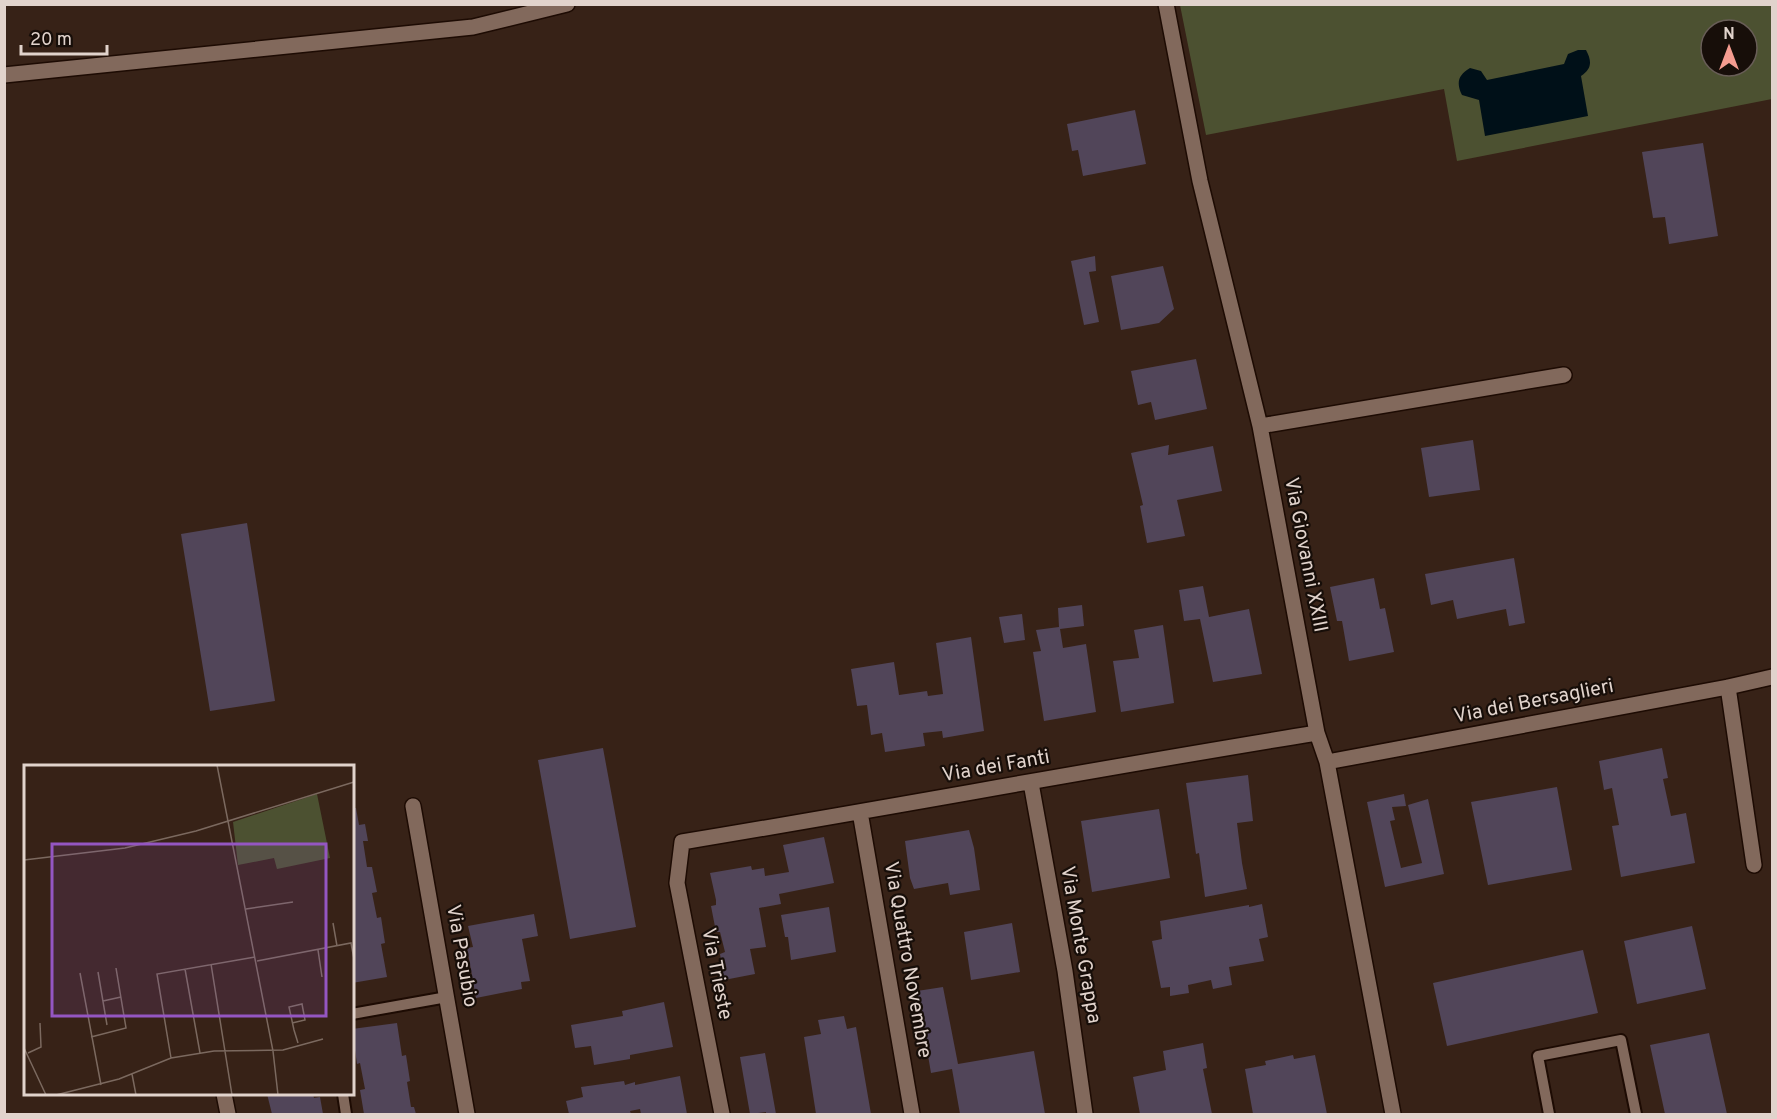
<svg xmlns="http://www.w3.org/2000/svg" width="1777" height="1119" font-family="Overpass,sans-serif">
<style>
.green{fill:#4c5131;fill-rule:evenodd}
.water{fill:#001018}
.building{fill:#514559}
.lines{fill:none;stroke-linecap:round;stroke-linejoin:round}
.service-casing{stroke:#1d0b03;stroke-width:14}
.minor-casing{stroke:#1d0b03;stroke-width:18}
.service{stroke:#82695c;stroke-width:10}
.minor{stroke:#82695c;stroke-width:15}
.labels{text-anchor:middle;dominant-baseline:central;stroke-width:4.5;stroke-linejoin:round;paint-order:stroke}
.street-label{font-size:20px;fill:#e1d3cc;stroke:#170e09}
.inset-road{fill:none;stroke:#7b695f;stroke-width:1.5}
.view{fill:#9456c2;fill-opacity:0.15;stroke:#9456c2;stroke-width:3}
.inset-edge{fill:none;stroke:#e1d3cc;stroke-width:3}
</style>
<rect width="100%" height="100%" fill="#372217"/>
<!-- green -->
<path class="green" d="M1180 5H1772V99L1457 161 1444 89 1206 135ZM1711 30H1747V66H1711Z"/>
<!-- water -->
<path class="water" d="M1578 50H1586C1592 61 1592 69 1581 76L1588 116 1485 136 1479 100 1462 95C1456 83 1458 75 1470 68L1481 71 1487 80 1564 64 1568 54Z"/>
<!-- building -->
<path class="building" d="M1135 110 1146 164 1083 176 1078 150 1072 151 1067 124Z
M1703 143 1718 236 1669 244 1665 217 1653 218 1642 152Z
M1095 256 1096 271 1089 272 1099 322 1084 325 1071 261Z
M1163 266 1174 309 1159 323 1121 330 1111 276Z
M1196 359 1207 409 1155 420 1151 402 1138 405 1131 371Z
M1473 440 1480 490 1429 497 1421 448Z
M1169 445 1168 455 1213 446 1222 491 1177 500 1185 536 1147 543 1140 506 1143 505 1131 453Z
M247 523 275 701 210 711 181 534Z
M1514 558 1525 623 1509 626 1506 609 1457 619 1453 600 1431 605 1425 574Z
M1374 578 1380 609 1385 608 1394 652 1349 661 1342 621H1337L1330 587Z
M1203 586 1209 617 1249 609 1262 674 1213 682 1200 619 1184 621 1179 590Z
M1082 605 1084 626 1060 629 1063 648 1086 644 1096 712 1044 721 1033 652 1041 651 1036 630 1059 627 1058 608Z
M1022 614 1025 640 1004 643 999 617Z
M1163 625 1174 703 1121 712 1113 661 1139 658 1134 630Z
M971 637 984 731 943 738 942 731 923 733 925 746 885 752 882 733 871 735 867 705 857 706 851 669 894 662 899 695 927 691 928 696 943 694 936 643Z
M603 748 636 927 570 939 538 760Z
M1662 748 1668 778 1663 779 1671 816 1686 813 1695 863 1621 877 1612 826 1619 825 1612 788 1604 790 1599 761Z
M1248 775 1253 821 1237 823 1242 863 1247 889 1205 897 1199 853 1196 854 1186 783Z
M1557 787 1572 870 1488 885 1471 802Z
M1404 794 1406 806 1392 807 1395 820 1390 821 1401 868 1422 863 1408 805 1428 799 1444 874 1385 887 1367 802Z
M352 808H356L359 825 365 824 368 841H363L367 867H372L377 892 372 893 377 918 381 917 385 943 381 944 387 977 352 983Z
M1159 809 1170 878 1092 892 1081 821Z
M969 830 974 848 980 890 950 895 948 883 914 889 910 878 905 841Z
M824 837 834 883 779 894 781 904 759 908 766 947 750 949 755 974 724 980 720 954 725 952 720 932H716L711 906 716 905V900L710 873 751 866 752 870 764 868 765 876 789 872 783 845Z
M1262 904 1268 937 1259 939 1264 961 1229 967 1232 985 1213 989 1211 980 1188 985 1189 993 1170 996V987L1161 988 1152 941 1162 939 1160 921 1249 905V907Z
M829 907 836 952 791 960 788 937H785L781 915Z
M534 914 538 936 522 939 530 981 521 982 522 989 476 998 467 948 473 947 468 926Z
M1012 923 1020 972 971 980 964 932Z
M1692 926 1706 989 1637 1004 1624 941Z
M1583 950 1598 1013 1447 1046 1433 983Z
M943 987 958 1064 1034 1051 1045 1114H960L952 1069 931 1073 917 991Z
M664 1002 673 1047 630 1055V1059L594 1065 591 1046 575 1048 571 1025 623 1016 622 1011Z
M844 1016 847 1029 856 1027 871 1114H816L804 1037 821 1034 818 1020Z
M397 1023 402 1056 406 1055 410 1081 407 1082 411 1107H414L416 1114H364L360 1090 365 1089 360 1063 357 1064 352 1029Z
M1709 1033 1727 1114H1665L1650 1045Z
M1203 1043 1207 1068 1203 1069 1212 1114H1140L1133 1077 1166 1070 1163 1051Z
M765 1053 776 1114H766V1112L750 1114 740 1057Z
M1293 1055 1294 1059 1315 1055 1327 1114H1253L1245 1069 1266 1065 1265 1061Z
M680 1076 687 1114H641L640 1109 630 1111 631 1114H569L566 1101 583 1097 581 1087 624 1081 625 1085 635 1082V1085Z
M267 1094H313L314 1098 320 1097 323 1114H272Z"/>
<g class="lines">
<defs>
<path id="service" d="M352 1014 447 997
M343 1094 346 1114
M1549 1114 1538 1056 1621 1040 1636 1114"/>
<path id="minor" d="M1166 4 1200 181 1260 426 1317 733 1327 762 1393 1114
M4 75 473 27 567 4
M1260 426 1564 375
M1728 687 1754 865
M1327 762 1728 687 1772 677
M1031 783 1065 971 1085 1114
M413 806 467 1114
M860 812 912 1114
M224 1094 228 1114
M722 1114 677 883 682 842C894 807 1105 767 1317 733"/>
</defs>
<!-- service casing -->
<use href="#service" class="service-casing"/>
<!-- minor casing -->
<use href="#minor" class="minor-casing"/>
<!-- service -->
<use href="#service" class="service"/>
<!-- minor -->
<use href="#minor" class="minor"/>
</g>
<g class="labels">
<!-- street labels -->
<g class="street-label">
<text transform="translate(1305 555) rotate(79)">Via Giovanni XXIII</text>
<text transform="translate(1534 702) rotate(-11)">Via dei Bersaglieri</text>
<text transform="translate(996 767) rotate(-10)">Via dei Fanti</text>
<text transform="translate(1080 945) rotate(80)">Via Monte Grappa</text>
<text transform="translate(461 956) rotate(80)">Via Pasubio</text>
<text transform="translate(907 960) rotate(80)">Via Quattro Novembre</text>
<text transform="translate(716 974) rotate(79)">Via Trieste</text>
</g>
</g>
<!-- overview -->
<g transform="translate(24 765)">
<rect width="330" height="330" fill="#372217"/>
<path d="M293 29 306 93 253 104 250 93 214 100 209 57Z" fill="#4c5131"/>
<path class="inset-road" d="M193 0 249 286 254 330M0 95 101 83 172 66 330 17M222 144 269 137M309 158 313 181M294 185 298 212M233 196 327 178 330 194M187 199 208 330M161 204 176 288M74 207 83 260M56 208 77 320M79 236 97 232M268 258 281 255 278 239 265 242 270 265 274 278M67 272 102 263 92 203M0 283 22 330M4 288 17 282 16 258M147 293 133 209 231 192M108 309 112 330M32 330 95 314 147 293 190 286 259 285 299 274"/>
<path class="view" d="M28 79H302V251H28Z"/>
<rect width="330" height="330" class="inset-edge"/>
</g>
<!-- border -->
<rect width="1777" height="1119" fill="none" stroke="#e1d3cc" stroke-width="12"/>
<!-- north arrow -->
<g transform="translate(1729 48)"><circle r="28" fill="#170e09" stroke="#685d57" stroke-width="1.5"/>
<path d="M0-4.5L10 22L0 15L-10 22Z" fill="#f59c90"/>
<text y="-9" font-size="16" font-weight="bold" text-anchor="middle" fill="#e1d3cc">N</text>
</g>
<!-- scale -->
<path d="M21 45v9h86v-9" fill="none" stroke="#e1d3cc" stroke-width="3"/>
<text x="30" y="45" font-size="18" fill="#e1d3cc" stroke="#170e09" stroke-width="4.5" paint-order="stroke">20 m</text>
</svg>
